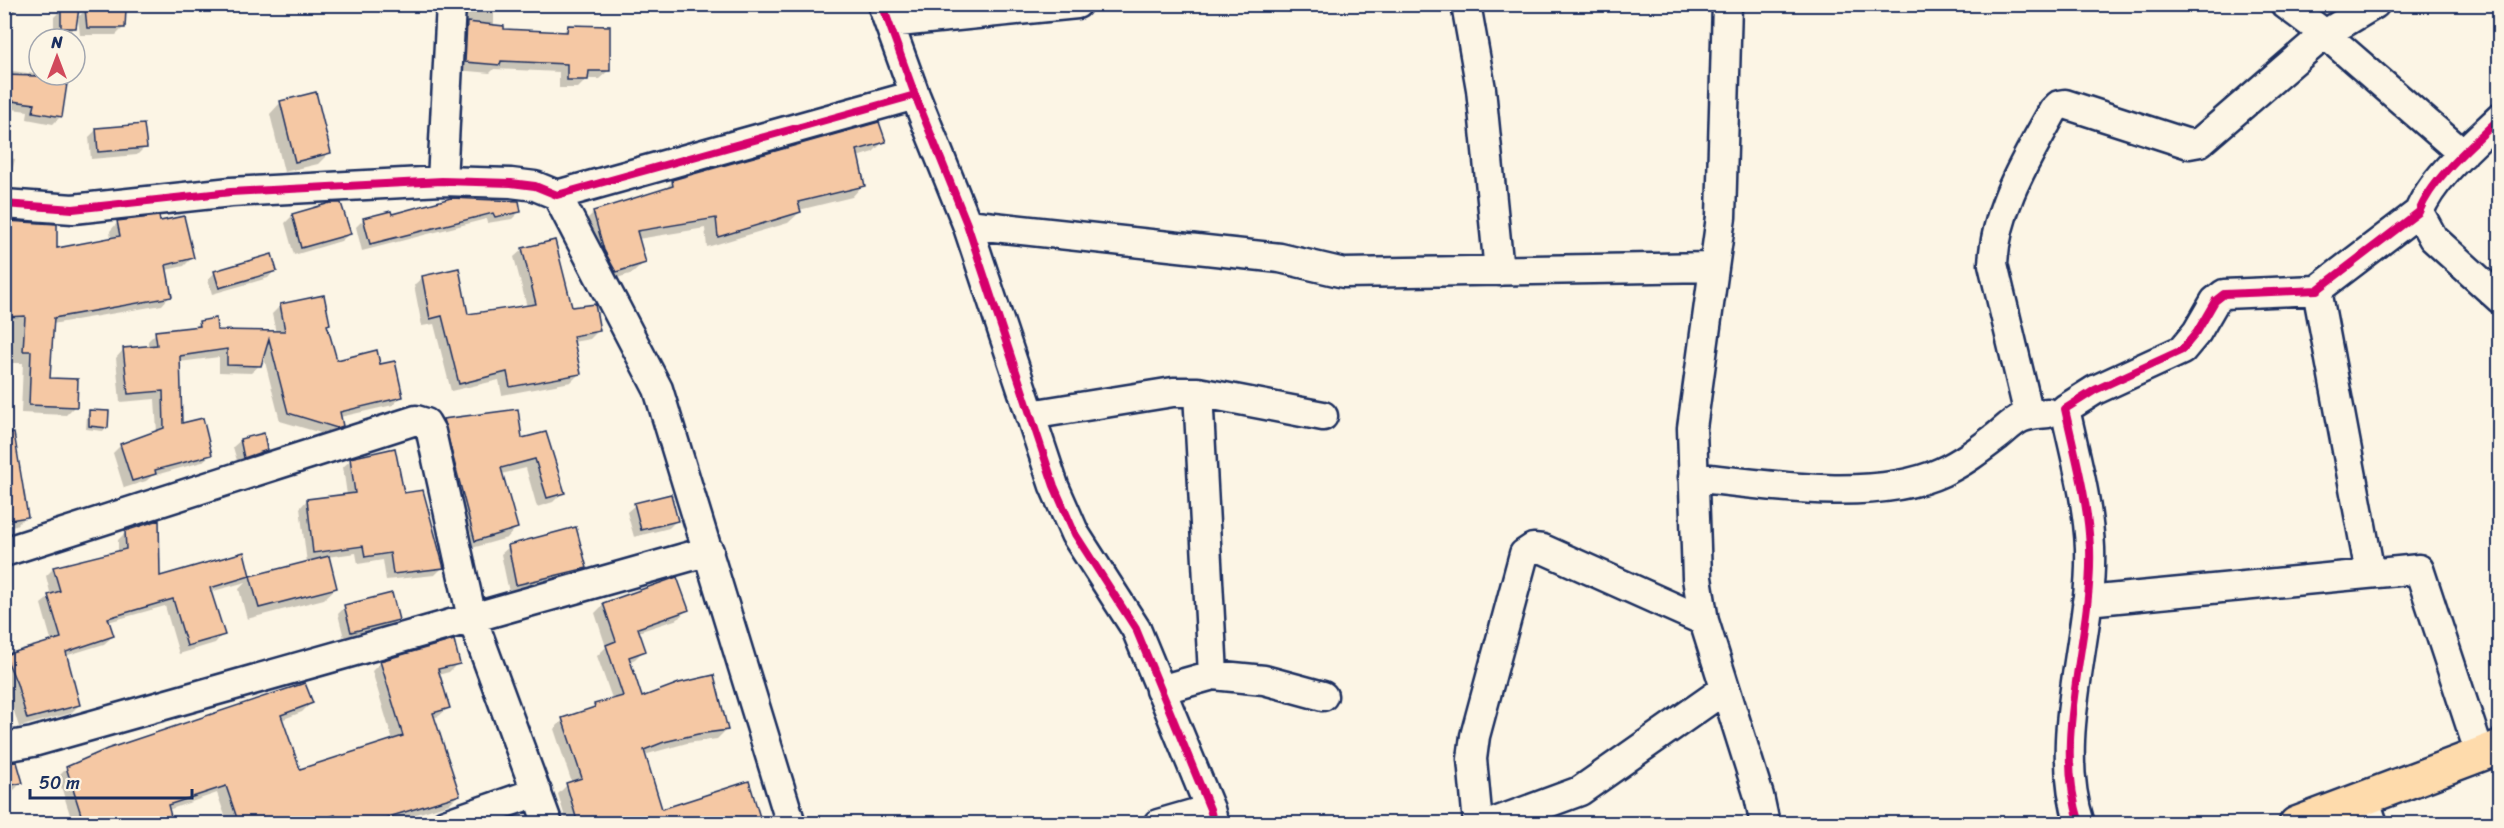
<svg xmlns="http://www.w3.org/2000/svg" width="2504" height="828" font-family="Sriracha,sans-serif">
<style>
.shadow{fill:#0003}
.building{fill:#f5c8a4;stroke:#1b2f5e;stroke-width:1.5}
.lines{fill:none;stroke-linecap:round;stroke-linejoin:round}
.minor-casing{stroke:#1b2f5e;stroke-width:33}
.major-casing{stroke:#1b2f5e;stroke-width:38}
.minor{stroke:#fcf5e5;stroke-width:28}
.major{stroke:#fedbac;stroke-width:33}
.cycleway-casing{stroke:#fcf5e5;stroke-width:11}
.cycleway{stroke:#d6006c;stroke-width:8}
</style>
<rect width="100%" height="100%" fill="#fcf5e5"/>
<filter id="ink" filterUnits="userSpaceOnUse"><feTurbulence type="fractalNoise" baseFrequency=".0167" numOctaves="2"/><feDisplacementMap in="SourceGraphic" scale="12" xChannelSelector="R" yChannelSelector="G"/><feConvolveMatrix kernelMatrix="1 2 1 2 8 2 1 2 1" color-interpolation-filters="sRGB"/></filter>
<g filter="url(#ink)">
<!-- shadow -->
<path class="shadow" d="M4 4H16L15 12 8 19H4Z
M393 4H429L426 8Z
M457 4H494V26L502 30 562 33 568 27 608 71 599 79H587L578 88H559V72L494 69 490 73 457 70Z
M61 10 74 27 67 35H54V17Z
M86 10 124 27 116 35H80L78 17Z
M4 70 67 78 61 116 53 124 27 119 28 111 4 108Z
M281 102 329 153 318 164 284 172 270 114Z
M96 130 145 147 137 155 91 159 89 137Z
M884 141 873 152 857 157 863 185 852 197 799 210 800 212 788 223 707 247 705 228 638 239 645 262 633 273 604 282 583 223 594 212 664 190 673 181Z
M4 157 15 159 9 184 4 189Z
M519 212 512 219 487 223 486 219 362 251 356 227 364 219 391 216Z
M292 216 349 234 341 241 294 255 285 223Z
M4 222 56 226V249L111 239 110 231 118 222 159 223 192 258 184 266 166 270 170 296 162 305 52 324 49 380 75 406 66 415 21 413 23 363H4Z
M523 249 570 309 598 331 590 339 573 342 579 374 571 382 502 395 499 380 451 391 434 324 422 326 414 285 423 277 467 316 527 307 514 257Z
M275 270 268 278 212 294 208 280 215 272Z
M280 306 325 326 336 362 379 366 401 397 393 405 340 417 341 426 328 435 280 421 263 354 260 365 251 373 219 372V357L179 362 181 425 211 454 202 462 152 476 146 481 124 488 113 453 121 445 157 432 155 399 120 402 116 358 124 349 148 347V341L156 333 195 328 200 323 216 332 276 333 272 314Z
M90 411 106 427 103 431 86 429 87 415Z
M4 418 17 463 26 516 16 526 4 528Z
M444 421 521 440 563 492 553 502 537 507 526 468 501 474 516 528 507 538 465 550 434 431Z
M241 440 266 450 258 457 238 464 233 447Z
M351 460 403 495 442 568 435 575 386 580 383 560 358 564 356 553 327 557 336 588 324 599 247 619 239 589 246 582 210 592 223 634 215 643 179 654 165 606 108 622 113 636 104 644 65 656 79 705 71 713 19 727 4 680V658L52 643 41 604 51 596 46 576 54 568 118 553V540L126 532 158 578 243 554 249 578 307 563 300 508 307 500 347 495 343 467Z
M635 505 677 520 669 528 634 537 627 512Z
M509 547 585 567 578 575 509 592 501 554Z
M604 604 687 609 678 619 638 632 644 650 635 659 629 662 642 698 726 730 717 739 687 743 644 755 661 811 757 824H567L558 794 567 785 572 783 554 729 563 720 590 711 595 705 613 701 597 656 606 647 595 613Z
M345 607 397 619 390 627 344 638 338 614Z
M381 662 458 663 449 672 438 675 448 708 439 716 433 718 458 795 449 804 384 824H228L217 793 168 810 171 824H73L58 777 67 768 311 703 302 712 281 720 299 770 393 741 372 671Z
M4 766 21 783 14 790 4 792Z"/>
<!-- building -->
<path class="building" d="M61 8H79L76 28H61Z
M85 8 126 9 125 28H87Z
M467 22 504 26V29L567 32 568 25 610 26V71H589L588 80H567V64L501 61 500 65 465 62Z
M4 75 68 77 62 117 33 112 35 104 4 100Z
M316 92 331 153 295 162 280 101Z
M879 122 886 142 857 150 865 186 798 202 801 212 718 237 716 218 637 231 646 263 616 272 604 250 593 211 673 186 672 180Z
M144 124 147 148 98 152 96 128Z
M451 198 519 201 521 212 495 217 493 213 370 244 363 218 391 211 392 214Z
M330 203H341L351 234 301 248 292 214Z
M159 216 160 221 184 216 194 258 166 265 172 297 54 318 50 378 78 379 77 407 29 405 31 351H23L25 316 4 317 6 221 57 224V248L120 236 117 221Z
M555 240 572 307 595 304 600 331 573 336 581 374 510 387 507 372 459 384 442 316 430 319 422 276 459 268 468 314 536 304 522 248Z
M272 254 277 271 219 288 214 271Z
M324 295 330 324 327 325 337 360 377 350 380 364 395 361 403 397 340 412 343 426 337 428 288 413 269 339 261 366 227 365V349L180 356 182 423 203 418 212 455 155 470 156 474 132 481 120 444 164 428 163 391 128 394 123 348 157 345 155 331 200 326 199 321 216 318 217 330 285 331 280 304Z
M518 409 522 438 546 432 565 493 547 498 535 459 501 468 518 528 475 541 443 419Z
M89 410 109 411 108 428 89 426Z
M14 433 28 517 4 521V434Z
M264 433 267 450 244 458 240 439Z
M395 448 404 493 423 490 444 568 393 574 390 553 365 557 363 546 313 553 307 499 355 493 350 458Z
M671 494 678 521 641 530 634 503Z
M159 520 160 576 244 552 250 576 210 588 225 635 187 646 173 599 108 618 114 636 66 652 80 705 27 719 17 684 5 655 61 638 48 595 60 591 53 567 126 549 125 531Z
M576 527 587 568 516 585 508 545Z
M329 556 337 588 259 608 250 576Z
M677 577 689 610 638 628 646 651 629 657 642 697 679 683 714 675 728 730 698 734 664 742 644 750 662 809 749 781 762 824H578L566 783 582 778 562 718 595 707 594 704 623 696 606 645 616 641 603 603Z
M392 593 399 620 351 632 344 605Z
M454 640 460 664 438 669 450 708 433 713 460 795 366 824H339L335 815 308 824H239L226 786 168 805 173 824H84L66 767 107 749 305 683 313 703 281 715 300 769 403 736 380 661Z
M17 762 23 783 4 786V763Z"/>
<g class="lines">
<defs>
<path id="minor" d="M882 4 915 95 967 224 1054 486 1075 534 1136 629 1210 809 1214 824
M1466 4 1481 89 1499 271
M1727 4 1721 217 1692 428 1697 578 1704 621 1759 796 1765 824
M2285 4 2325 34 2463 154
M889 23 1077 4
M442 181 451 4
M557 195 658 389 791 824
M4 204 73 209 231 192 442 181 511 183 535 186 557 195 915 95
M2419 212 2433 238 2500 299
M967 224 1280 258 1344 273 1714 267
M2317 290 2370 573
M1198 392 1213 675
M1030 415 1173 392H1198L1323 416
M2029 415 1993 264C1996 207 2026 160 2053 111L2059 105 2065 104 2189 144 2200 142 2325 34 2375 4
M1693 477C1765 485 1876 503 1942 472 1962 463 1979 450 1996 437 2004 431 2012 422 2021 418 2030 414 2039 414 2048 413
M4 552 416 420 426 423 431 432 472 618 548 824
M2087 601 2419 569 2480 754
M1160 690 1213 675 1264 680 1323 696
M4 747 33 742 709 551
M2364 798 2373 824
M445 824 537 792
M1158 824 1210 809
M1478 824 1472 759 1475 736 1524 554 1533 548 1543 549 1704 621
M1490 824 1580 791 1725 689
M2080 824C2051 734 2093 639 2090 548 2088 501 2075 455 2065 409L2095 390 2182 350 2197 332 2215 301 2224 294 2317 290 2419 212C2432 178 2473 144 2500 118"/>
<path id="major" d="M2296 824 2500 747"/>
</defs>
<!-- minor casing -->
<use href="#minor" class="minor-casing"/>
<!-- major casing -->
<use href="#major" class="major-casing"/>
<!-- minor -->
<use href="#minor" class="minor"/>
<!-- major -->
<use href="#major" class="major"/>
<defs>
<path id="cycleway" d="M882 4 915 95 967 224 1054 486 1075 534 1136 629 1210 809 1214 824
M4 204 73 209 231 192 442 181 511 183 535 186 557 195 915 95
M2080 824C2051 734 2093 639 2090 548 2088 501 2075 455 2065 409L2095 390 2182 350 2197 332 2215 301 2224 294 2317 290 2419 212C2432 178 2473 144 2500 118"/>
</defs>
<!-- cycleway casing -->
<use href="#cycleway" class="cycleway-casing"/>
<!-- cycleway -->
<use href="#cycleway" class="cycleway"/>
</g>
</g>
<!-- margin -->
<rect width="2504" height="828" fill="none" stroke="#fcf5e5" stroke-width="24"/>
<rect x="12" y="12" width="2480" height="804" fill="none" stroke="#1b2f5e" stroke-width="2" filter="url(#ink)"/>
<!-- north arrow -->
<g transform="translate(57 57)"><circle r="28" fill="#fcf5e5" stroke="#a2a6af" stroke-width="1.5"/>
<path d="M0-4.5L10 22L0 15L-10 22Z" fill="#d1495b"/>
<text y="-9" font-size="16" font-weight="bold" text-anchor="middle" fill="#1b2f5e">N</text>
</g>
<!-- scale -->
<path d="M30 789v9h162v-9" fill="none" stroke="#1b2f5e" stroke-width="3"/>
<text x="39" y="789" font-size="18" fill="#1b2f5e" stroke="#fcf5e5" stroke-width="4.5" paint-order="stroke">50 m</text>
</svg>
